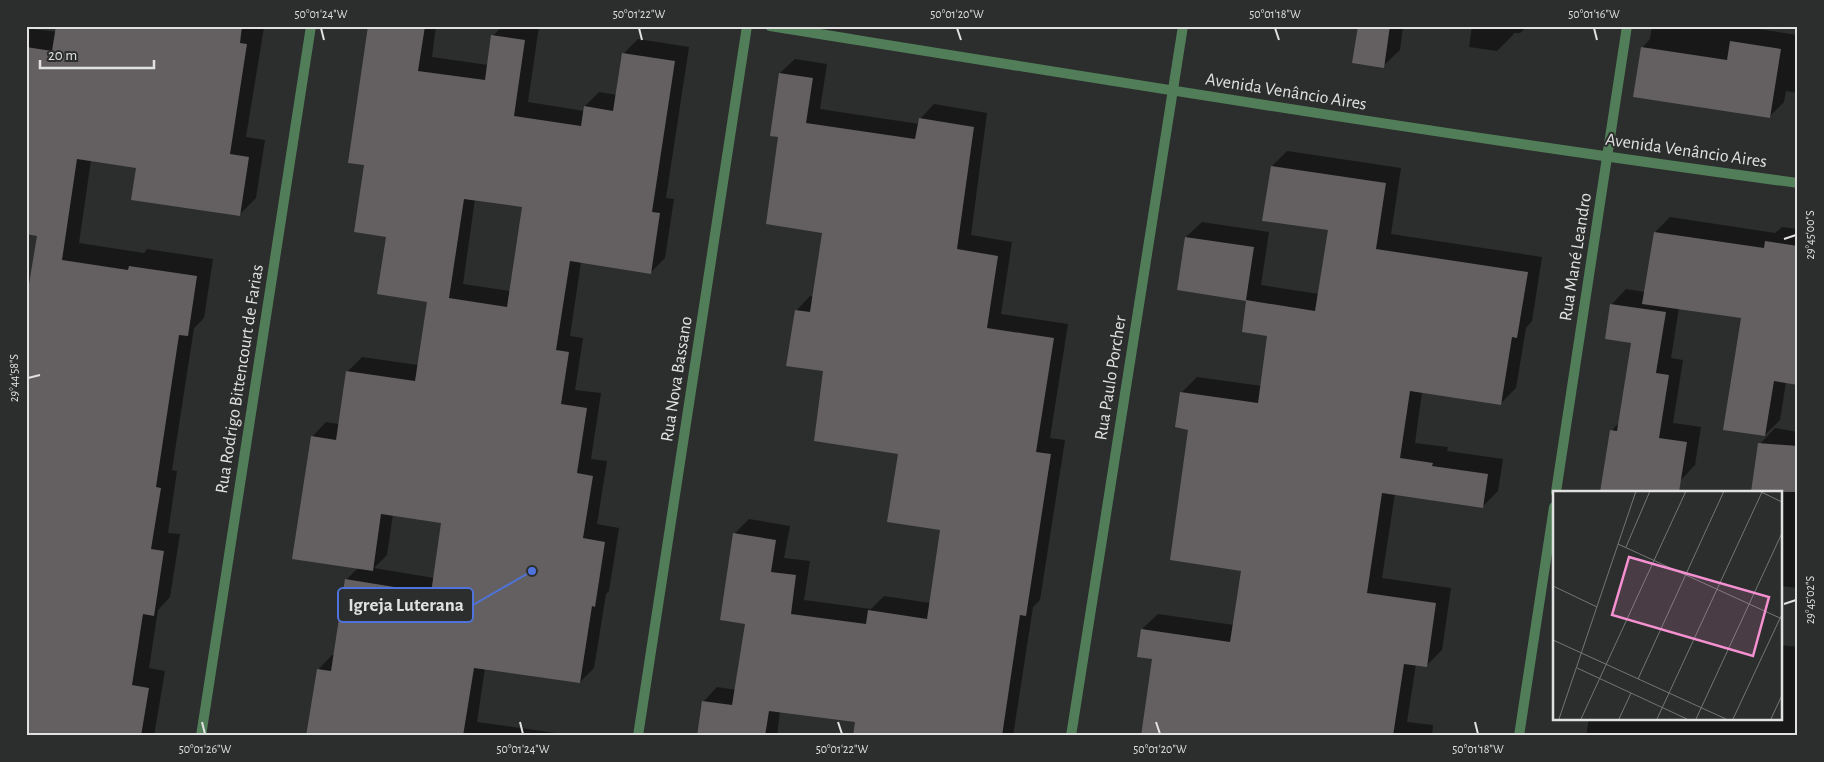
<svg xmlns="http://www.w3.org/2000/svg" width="1824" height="762" font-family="'Alegreya Sans',sans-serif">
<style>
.shadow{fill:#0007;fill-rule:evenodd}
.building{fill:#646062;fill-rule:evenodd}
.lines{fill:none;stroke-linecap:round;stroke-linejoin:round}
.minor{stroke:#517e59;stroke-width:10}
.tertiary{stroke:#517e59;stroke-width:10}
.ticks{fill:none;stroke:#e0e1e0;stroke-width:2}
.labels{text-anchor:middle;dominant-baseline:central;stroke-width:4;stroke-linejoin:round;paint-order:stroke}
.street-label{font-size:18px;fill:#e0e1e0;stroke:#2b2e2c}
.inset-road{fill:none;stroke:#737674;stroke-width:1}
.view{fill:#f590d1;fill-opacity:0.15;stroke:#f590d1;stroke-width:2.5}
.inset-edge{fill:none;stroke:#e0e1e0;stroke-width:2.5}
.leader{fill:none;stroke:#4e73da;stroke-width:2}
.callout-dot{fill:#4e73da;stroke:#2b2e2c;stroke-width:2}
.callout{fill:#2b2e2c;stroke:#4e73da;stroke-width:2}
.callout-label{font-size:19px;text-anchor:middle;font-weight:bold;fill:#e0e1e0}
.neatline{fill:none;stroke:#e0e1e0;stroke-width:2}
.ticks-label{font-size:12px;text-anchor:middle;fill:#e0e1e0}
</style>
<rect width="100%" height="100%" fill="#2b2e2c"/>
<!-- shadow -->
<path class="shadow" d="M58 26 264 27 246 137 265 140 256 198 239 215 138 167 91 160 79 243 144 253 147 249 213 259 204 318 194 328 172 470 177 471 168 533 180 534 170 597 158 610 149 668 165 671 154 736H39L38 235 26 233V28L57 32Z
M369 26H436L432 57 488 65 493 36 502 26H539L528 102 584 111 585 106 599 92 617 95 623 54 638 39 689 47 666 198 674 199 665 258 651 272 581 262 570 336 583 338 575 390 601 393 591 459 607 461 597 524 619 528 609 591 606 594 594 668 580 682 485 668 477 722 563 734V736H308L318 670 332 655H335L346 580 359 567 312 437 326 422 339 424 347 372 362 357 418 365 428 300 387 236 366 164ZM475 199 523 206 510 291 463 284ZM393 514 442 522 434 578 374 568 387 555Z
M1359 26H1403L1400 50 1383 66Z
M1472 26H1528L1520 33H1514L1513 35 1497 51 1469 47Z
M1652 26H1739L1797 35 1798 32V93L1786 91 1784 102 1770 116 1642 48 1650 39Z
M795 59 827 64 820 109 919 124 920 119 934 104 987 113 971 235 1012 242 1001 314 1068 324 1050 438 1065 440 1040 600 1033 607 1013 736H854L857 721 780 711 777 736H698L703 702 717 687 736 690 746 623 734 534 749 519 790 526 784 558 810 561 804 600 871 609 884 596 930 603 942 528 899 453 824 370 796 311 810 296 814 297 823 231 779 136 780 73Z
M1287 151 1401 168 1391 234 1542 257 1532 321 1526 328 1516 388 1501 403 1422 392 1415 443 1448 447 1447 451 1503 459 1498 491 1482 507 1395 493 1382 578 1451 588 1442 650 1426 666 1416 664 1407 722 1433 725 1432 736H1354L1154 658 1142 629 1158 614 1234 625 1242 570 1190 429 1182 392 1197 377 1262 386 1269 335 1243 331 1247 300 1178 289 1186 237 1202 222 1269 232 1261 285 1319 294 1329 229 1272 166Z
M1670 217 1775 233 1782 227 1798 229V384L1786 382 1780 420 1765 435 1742 317 1679 308 1671 358 1683 360 1673 423 1701 427 1695 465 1680 481 1662 492H1598L1602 488 1611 431 1620 422 1632 342 1611 305 1626 289 1645 292 1655 232Z
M1775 428 1798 432V588L1780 586V492H1752L1760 444Z
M1780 645 1798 647V736H1586L1589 718H1780Z"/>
<!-- building -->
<path class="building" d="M56 26H242L240 43 247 44 230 154 249 157 240 216 131 200 136 168 77 159 62 260 128 270 129 266 197 276 188 336 179 335 156 487 161 488 151 549 164 551 154 616 143 614 132 685 149 688 141 736H26V302L37 236 26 234V47L52 51Z
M368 26H425L418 71 485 80 491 35 525 40 514 116 581 126 584 106 613 111 622 53 675 61 652 212 660 213 651 274 570 261 556 350 569 352 561 404 587 408 577 473 593 476 583 538 605 542 595 607 592 606 580 683 474 668 463 736H306L317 669 331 671 345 579 431 593 441 523 381 514 373 571 292 559 311 436 336 440 346 371 415 381 427 302 377 294 386 237 354 232 364 165 348 163ZM464 199 522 207 507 307 449 298Z
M1358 26H1390L1384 68 1352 63Z
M1730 41 1781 49 1770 118 1633 97 1641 47 1727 60Z
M779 73 813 78 806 123 915 139 919 118 974 127 957 249 998 256 987 328 1054 338 1036 452 1051 454 1026 616 1020 615 1002 736H853L855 722 769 711 765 736H697L702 701 732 705 745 624 720 620 733 533 776 540 771 572 796 575 791 614 866 624 868 610 927 619 940 530 887 522 898 454 814 441 823 371 786 366 795 310 810 312 822 233 766 224 778 137 770 136Z
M1271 166 1386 183 1376 249 1528 272 1517 338 1512 337 1501 405 1410 391 1400 458 1433 463 1432 466 1488 474 1483 508 1382 493 1367 593 1436 603 1427 667 1404 664 1393 736H1141L1152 659 1137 657 1141 629 1230 642 1241 571 1170 560 1188 430 1175 427 1180 392 1258 403 1267 336 1242 332 1246 301 1177 290 1185 237 1254 247 1246 300 1315 311 1328 230 1262 221Z
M1654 232 1764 248 1765 241 1798 246V385L1774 381 1765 436 1723 430 1741 318 1642 304Z
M1610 304 1666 312 1656 373 1669 375 1659 438 1687 442 1679 492H1600L1610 430 1617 431 1631 343 1605 339Z
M1758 443 1798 446V492H1751Z"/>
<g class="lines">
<!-- minor -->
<path class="minor" d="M1556 492 1627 26
M638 736 747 26
M1071 736 1183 26
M1519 736 1554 507"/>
<!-- tertiary -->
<path class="tertiary" d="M770 26C1112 81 1454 137 1798 183
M201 736 311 26"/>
</g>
<!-- ticks -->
<path class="ticks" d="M321 28 324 40M639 28 642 40M957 28 961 40M1275 28 1279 40M1594 28 1597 40M1784 239 1796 235M28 378 40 375M1784 604 1796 600M202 722 205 734M520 722 523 734M838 722 842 734M1156 722 1160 734M1475 722 1478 734"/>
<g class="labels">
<!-- street labels -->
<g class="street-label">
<text transform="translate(1286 92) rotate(9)">Avenida Venâncio Aires</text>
<text transform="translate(1686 151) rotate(8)">Avenida Venâncio Aires</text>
<text transform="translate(1576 257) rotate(-81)">Rua Mané Leandro</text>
<text transform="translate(1111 378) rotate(-81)">Rua Paulo Porcher</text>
<text transform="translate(240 379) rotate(-81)">Rua Rodrigo Bittencourt de Farias</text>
<text transform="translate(677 379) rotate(-81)">Rua Nova Bassano</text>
</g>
</g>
<!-- overview -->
<g transform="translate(1553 491)">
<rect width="229" height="229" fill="#2b2e2c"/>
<path class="inset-road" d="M206 0 229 11M65 53 229 128M73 56 97 0M0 95 44 116M0 149 173 228M24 177 134 228M85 188 171 0M6 228 83 0M28 228 133 0M66 228 78 202M104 228 209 1M143 228 229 42M180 228 229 123M218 228 229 204"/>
<path class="view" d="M76 66 216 106 200 165 59 124Z"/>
<rect width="229" height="229" class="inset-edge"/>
</g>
<!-- callouts -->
<path class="leader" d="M532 571L473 605"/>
<circle class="callout-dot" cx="532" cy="571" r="5"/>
<rect class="callout" x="338" y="588" width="135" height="34" rx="5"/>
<g class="callout-label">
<text x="406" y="611">Igreja Luterana</text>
</g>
<!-- border -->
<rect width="1824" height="762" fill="none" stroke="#2b2e2c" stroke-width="55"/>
<!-- scale -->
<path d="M40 60v8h114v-8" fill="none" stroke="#e0e1e0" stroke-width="2.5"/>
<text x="48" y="60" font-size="15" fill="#e0e1e0" stroke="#2b2e2c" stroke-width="4" paint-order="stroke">20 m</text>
<rect x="28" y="28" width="1768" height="706" class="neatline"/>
<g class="ticks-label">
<text x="321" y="18">50°01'24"W</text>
<text x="639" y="18">50°01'22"W</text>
<text x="957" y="18">50°01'20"W</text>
<text x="1275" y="18">50°01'18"W</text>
<text x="1594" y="18">50°01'16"W</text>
<text transform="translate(1810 235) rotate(-90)" y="4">29°45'00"S</text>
<text transform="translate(14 378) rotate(-90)" y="4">29°44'58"S</text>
<text transform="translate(1810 600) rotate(-90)" y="4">29°45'02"S</text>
<text x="205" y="753">50°01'26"W</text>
<text x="523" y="753">50°01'24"W</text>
<text x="842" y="753">50°01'22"W</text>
<text x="1160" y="753">50°01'20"W</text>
<text x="1478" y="753">50°01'18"W</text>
</g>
</svg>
